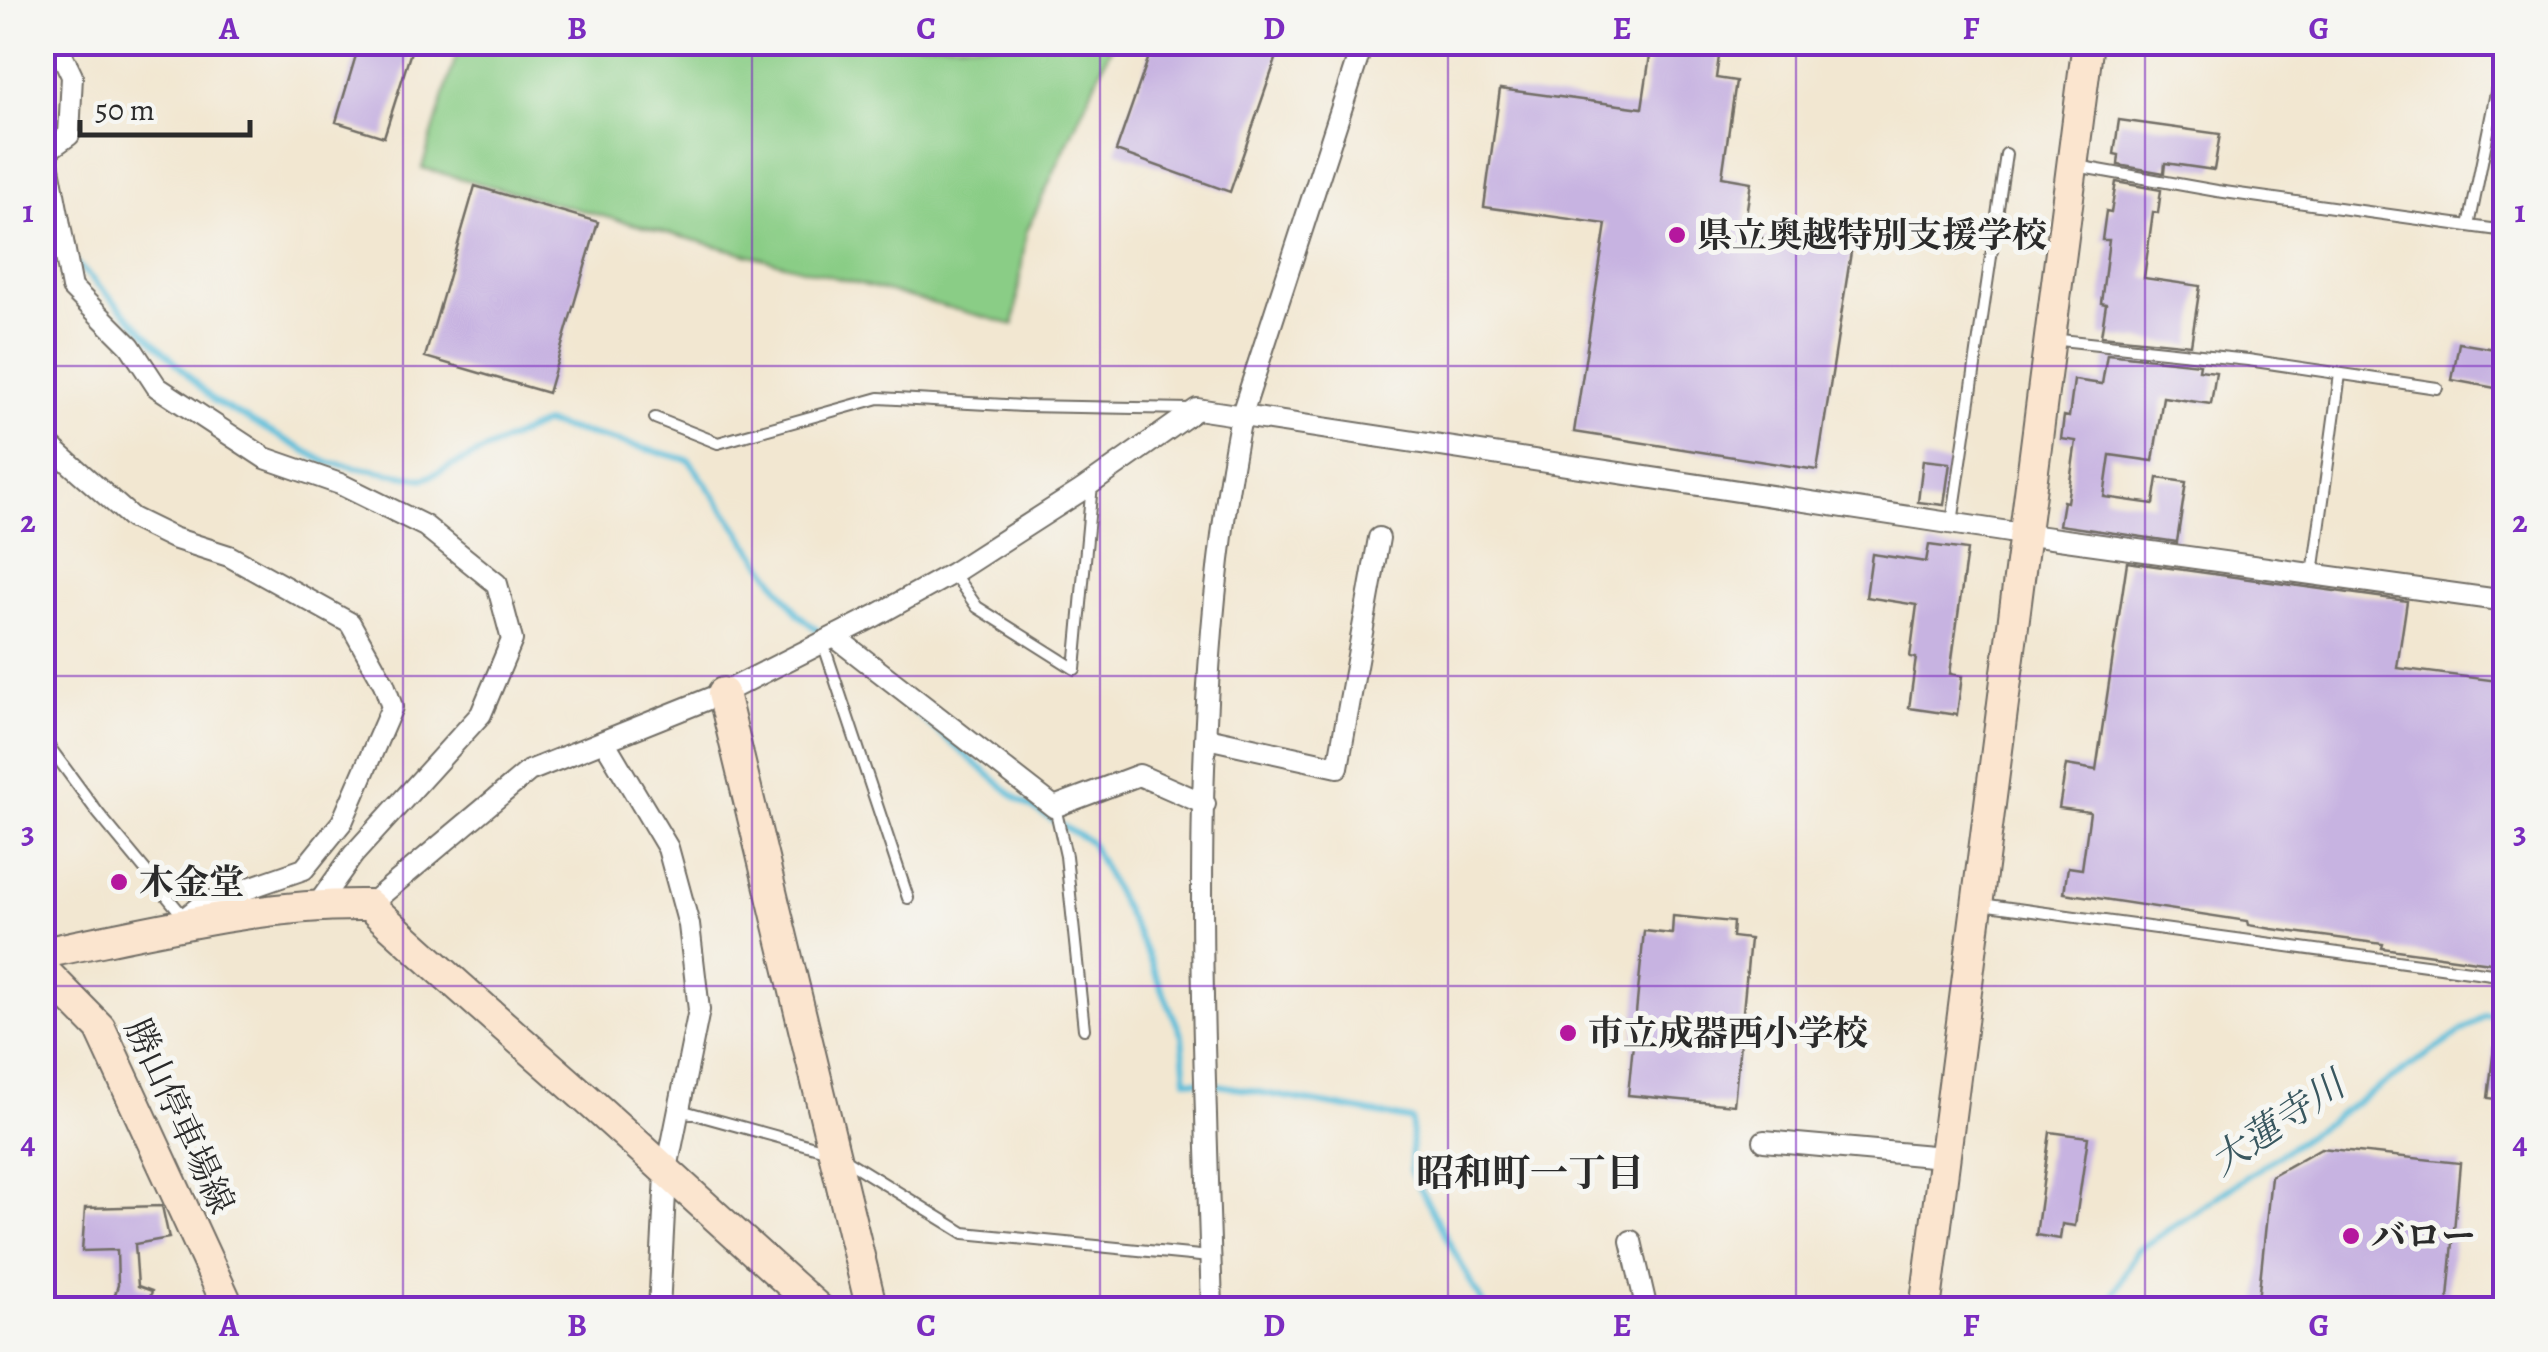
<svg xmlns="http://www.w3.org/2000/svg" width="2548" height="1352" font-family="Alegreya,'Noto Serif JP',serif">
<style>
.green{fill:#8acd86;stroke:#5a7c58;stroke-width:2.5}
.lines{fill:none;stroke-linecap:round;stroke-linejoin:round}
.stream{stroke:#5bbdd9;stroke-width:6}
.building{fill:#c7b3e1}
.lane-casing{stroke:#716d65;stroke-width:14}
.street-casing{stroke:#716d65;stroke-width:24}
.secondary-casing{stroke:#716d65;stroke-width:34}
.lane{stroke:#fff;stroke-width:10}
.street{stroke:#fff;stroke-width:20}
.secondary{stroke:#fbe5cf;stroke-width:30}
.grid{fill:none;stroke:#7b2cbf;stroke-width:2.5;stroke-opacity:0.55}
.poi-dot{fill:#b5179e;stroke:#f6f6f2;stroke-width:4}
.labels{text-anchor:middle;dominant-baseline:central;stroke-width:10;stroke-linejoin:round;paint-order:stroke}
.poi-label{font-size:35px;font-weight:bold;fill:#2b2b2b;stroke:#f6f6f2;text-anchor:start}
.street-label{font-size:35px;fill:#2b2b2b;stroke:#f6f6f2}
.water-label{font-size:38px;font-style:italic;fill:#39575f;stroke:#f6f6f2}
.neighbourhood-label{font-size:38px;font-weight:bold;fill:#2b2b2b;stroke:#f6f6f2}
.neatline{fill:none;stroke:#7b2cbf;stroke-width:4}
.grid-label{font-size:32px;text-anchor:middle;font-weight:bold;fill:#7b2cbf}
</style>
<rect width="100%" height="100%" fill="#f6f6f2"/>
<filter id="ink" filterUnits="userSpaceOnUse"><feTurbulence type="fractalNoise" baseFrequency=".01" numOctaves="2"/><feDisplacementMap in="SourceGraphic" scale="20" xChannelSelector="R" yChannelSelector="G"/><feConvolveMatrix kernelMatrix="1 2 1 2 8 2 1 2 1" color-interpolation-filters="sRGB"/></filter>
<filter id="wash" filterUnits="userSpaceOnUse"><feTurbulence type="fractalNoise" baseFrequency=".0048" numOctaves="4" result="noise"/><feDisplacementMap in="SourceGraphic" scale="40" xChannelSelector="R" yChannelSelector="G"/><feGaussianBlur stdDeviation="2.25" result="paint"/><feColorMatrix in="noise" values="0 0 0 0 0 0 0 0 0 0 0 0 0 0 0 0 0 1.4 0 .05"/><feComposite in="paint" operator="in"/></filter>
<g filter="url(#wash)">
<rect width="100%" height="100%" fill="#f2e7d1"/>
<!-- green -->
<path class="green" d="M460 43V42L1113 43 1026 233 1014 325 422 168Z"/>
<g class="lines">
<!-- stream -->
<path class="stream" d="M42 230 56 243
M72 259 214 401 326 462 424 479 544 423 689 460 798 614 824 636
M899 699 1019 800 1090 842 1144 947 1182 1036 1186 1079 1412 1120 1411 1172 1486 1310
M2106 1310 2137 1251 2486 1015 2506 1018"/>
</g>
<g id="blocks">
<!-- building -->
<path class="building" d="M360 42H414L384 137 336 122Z
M1154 42H1282L1230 192 1116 151Z
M1652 42H1721L1716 78 1736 81 1722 177 1751 182 1743 235 1851 252 1817 470 1574 432 1606 224 1484 207 1500 89 1642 108Z
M2119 120 2220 134 2214 170 2165 163 2164 173 2118 165 2119 155 2114 154Z
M2116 182 2161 190 2158 213 2153 212 2144 278 2200 286 2191 345 2101 336 2106 304 2101 303 2109 240H2102L2106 211 2111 212Z
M475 186 598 222 548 393 425 357Z
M2459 343 2506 351V390L2452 380Z
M2107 354 2200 364 2199 370 2216 372 2211 404 2163 397 2153 461 2110 455 2104 497 2154 504 2158 478 2186 482 2177 542 2059 525 2063 501 2067 502 2076 441 2061 439 2064 416 2069 417 2074 380 2102 384Z
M1923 460 1950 463 1944 505 1918 502Z
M1929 545 1967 550 1950 674 1962 676 1957 715 1909 708 1916 658 1910 657 1917 605 1866 597 1872 554 1926 562Z
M2127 562 2407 601 2397 668 2506 682V910L2498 964 2382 948 2383 944 2272 929 2248 925 2247 921 2064 893 2068 867 2082 869 2090 812 2059 808 2066 765 2096 770Z
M1673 916 1733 922 1732 937 1750 939 1734 1105 1628 1095 1644 931 1672 934Z
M2494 1047 2506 1048V1100L2488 1098Z
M2050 1132 2088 1137 2075 1226 2062 1224 2060 1239 2036 1235Z
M2321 1148 2460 1163 2447 1310H2257L2271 1176Z
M162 1206 169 1238 135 1244 138 1286 152 1291 146 1310H110L118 1285 117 1250 82 1251 85 1208Z"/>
</g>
</g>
<g filter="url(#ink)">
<use href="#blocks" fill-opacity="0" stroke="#716d65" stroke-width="2.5"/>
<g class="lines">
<defs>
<path id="lane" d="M2076 166 2217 191 2469 226 2506 43
M2469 226 2506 231
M2051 339 2248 360 2437 388
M655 418 718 443 879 398 1023 406 1191 409
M1952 523 2006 154
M953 573 977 607 1075 669 1092 484
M2313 574 2340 374
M2499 599 2506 553
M823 643 908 898
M42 737 98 813 184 917
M1055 807 1066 856 1084 1029
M1981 904 2506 976
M680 1110 829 1151
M844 1159 964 1233 1210 1257"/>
<path id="street" d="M42 131 72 288 130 346 157 387 265 458 340 484 425 526 497 584 512 640 481 714 353 855 318 904
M48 150 69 135 72 76 56 42
M42 439 132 518 173 538 229 556 350 623 384 684 392 707 342 822 304 869 203 904 180 922
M835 637 1054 807 1139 775 1205 804
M1207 738 1338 767 1379 538
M604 741 668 848 689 925 699 1010 666 1174 659 1310
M369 905 529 771 723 693 875 616 953 573 1082 490 1197 409 2022 534 2506 601
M1764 1141 1943 1157
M1631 1241 1647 1310
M1212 1310C1204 1016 1184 707 1241 417L1363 42"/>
<path id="secondary" d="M723 693 872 1310
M42 953C149 932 260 903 369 905 439 970 510 1031 581 1094 661 1165 739 1239 820 1310
M42 969 100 1028 230 1310
M1925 1310 2088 42"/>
</defs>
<!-- lane casing -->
<use href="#lane" class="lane-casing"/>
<!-- street casing -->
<use href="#street" class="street-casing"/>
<!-- secondary casing -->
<use href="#secondary" class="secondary-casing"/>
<!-- lane -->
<use href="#lane" class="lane"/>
<!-- street -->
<use href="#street" class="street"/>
<!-- secondary -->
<use href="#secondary" class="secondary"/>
</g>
</g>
<!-- grid -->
<path class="grid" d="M403 42V1310M752 42V1310M1100 42V1310M1448 42V1310M1796 42V1310M2145 42V1310M42 366H2506M42 676H2506M42 986H2506"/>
<!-- markers -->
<g class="poi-dot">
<circle cx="1677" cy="235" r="10"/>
<circle cx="119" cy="882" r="10"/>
<circle cx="1568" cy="1033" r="10"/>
<circle cx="2351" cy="1236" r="10"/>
</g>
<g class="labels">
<!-- poi labels -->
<g class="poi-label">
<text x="1697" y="235">県立奥越特別支援学校</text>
<text x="139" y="882">木金堂</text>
<text x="1588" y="1033">市立成器西小学校</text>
<text x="2371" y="1236">バロー</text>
</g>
<!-- street labels -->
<g class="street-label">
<text transform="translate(180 1116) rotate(65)">勝山停車場線</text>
</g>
<!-- water labels -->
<g class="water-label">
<text transform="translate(2277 1123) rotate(-34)">大蓮寺川</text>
</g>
<!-- neighbourhood labels -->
<g class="neighbourhood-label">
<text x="1530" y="1173">昭和町一丁目</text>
</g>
</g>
<!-- margin -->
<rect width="2548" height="1352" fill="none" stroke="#f6f6f2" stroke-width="110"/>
<!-- scale -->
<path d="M80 120v15h170v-15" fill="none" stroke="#2b2b2b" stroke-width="5"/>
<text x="95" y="120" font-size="30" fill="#2b2b2b" stroke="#f6f6f2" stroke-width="8" paint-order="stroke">50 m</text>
<rect x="55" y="55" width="2438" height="1242" class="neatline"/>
<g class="grid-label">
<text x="229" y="39">A</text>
<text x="577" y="39">B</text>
<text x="926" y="39">C</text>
<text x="1274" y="39">D</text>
<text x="1622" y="39">E</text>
<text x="1971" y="39">F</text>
<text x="2319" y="39">G</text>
<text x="28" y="222">1</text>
<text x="2520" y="222">1</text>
<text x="28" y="532">2</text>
<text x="2520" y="532">2</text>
<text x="28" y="843">3</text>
<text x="2520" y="843">3</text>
<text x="28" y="1153">4</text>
<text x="2520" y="1153">4</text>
<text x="229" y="1336">A</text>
<text x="577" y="1336">B</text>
<text x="926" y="1336">C</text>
<text x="1274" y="1336">D</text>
<text x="1622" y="1336">E</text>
<text x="1971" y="1336">F</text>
<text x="2319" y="1336">G</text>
</g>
</svg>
